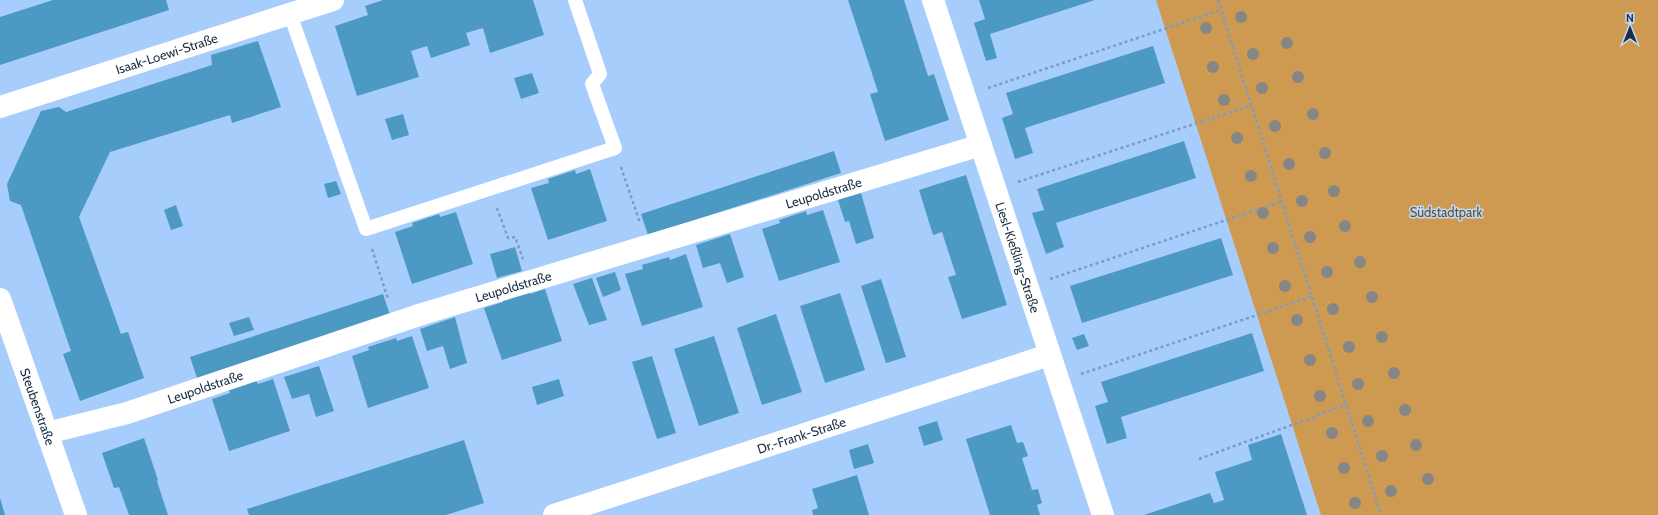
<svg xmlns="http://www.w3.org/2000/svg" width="1658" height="515" font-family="Cabin,sans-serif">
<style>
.green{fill:#ce9a51}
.building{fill:#4c9ac3}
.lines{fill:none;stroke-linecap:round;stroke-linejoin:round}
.path{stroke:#7b9cc4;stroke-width:2.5;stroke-dasharray:3 3;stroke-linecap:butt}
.lane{stroke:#fff;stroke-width:14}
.street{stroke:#fff;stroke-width:22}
.tree{fill:#848786}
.labels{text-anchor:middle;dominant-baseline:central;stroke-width:3;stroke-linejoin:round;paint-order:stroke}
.street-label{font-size:13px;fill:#1a2d44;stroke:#bcd9fd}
.park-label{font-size:13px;fill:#694d26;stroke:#bcd9fd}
</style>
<rect width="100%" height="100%" fill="#a6cdfc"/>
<!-- green -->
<path class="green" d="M1156 0H1658V515H1321Z"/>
<!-- building -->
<path class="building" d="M53 0H166L169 10 0 65V17Z
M383 0H533L544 35 490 53 483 28 466 33 470 45 431 58 427 46 411 51 419 77 357 96 335 26 368 15 365 6Z
M848 0H904L928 76 934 74 949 120 885 141 870 94 878 92Z
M979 0H1095L990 34 997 58 986 61 974 23 985 19Z
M258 41 281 107 232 123 230 115 110 152 79 217 121 334 128 332 144 378 80 401 63 354 71 351 21 205 10 201 7 184 41 111 59 107 66 112 212 65 211 55Z
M1153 46 1165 83 1025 128 1033 153 1015 159 1002 118 1013 114 1006 93Z
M532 73 539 93 521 99 514 78Z
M403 114 409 135 392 140 385 119Z
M1184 141 1196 178 1056 223 1064 247 1046 254 1032 213 1044 210 1037 189Z
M834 151 841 173 648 235 641 214Z
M590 169 607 221 548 240 531 188 549 183 548 179 575 170 576 174Z
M966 175 1007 305 962 319 948 277 956 275 942 232 933 235 919 190Z
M336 181 341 194 328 198 324 184Z
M861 193 874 238 856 244 849 221 845 222 838 200Z
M176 205 183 226 171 230 164 210Z
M823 210 840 262 779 281 762 229 780 223 779 220 806 211 807 215Z
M456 212 473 264 412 284 395 232 413 226 412 223 439 214 440 217Z
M730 234 744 277 727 283 720 263 703 268 696 245Z
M1221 238 1233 275 1082 323 1070 286Z
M515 247 522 271 497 278 490 254Z
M686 254 703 307 642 326 625 274 643 269 642 265 669 257 670 260Z
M615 272 621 290 603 297 596 278Z
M592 278 607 320 589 325 573 284Z
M881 279 906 357 886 363 861 286Z
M545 289 562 341 502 360 484 308 503 302 502 299 529 290 530 294Z
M840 293 865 370 825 383 800 306Z
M383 294 390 315 197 378 190 357Z
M776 314 802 392 762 405 737 328Z
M249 317 254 330 234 336 229 323Z
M455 317 467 363 450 369 443 346 427 351 420 329Z
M1252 333 1264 371 1121 417 1127 438 1107 444 1095 406 1108 402 1101 382Z
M1084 334 1089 346 1077 350 1072 338Z
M412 336 429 388 368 408 352 356 369 350 368 347 396 338 397 341Z
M714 336 739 413 699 426 674 349Z
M652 356 676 433 657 439 632 362Z
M319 366 334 411 316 417 309 394 292 399 284 377Z
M273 379 290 431 229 451 212 399 230 393 229 390 256 381 258 384Z
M559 379 564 396 537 405 532 387Z
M937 421 943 440 924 446 918 427Z
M1011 425 1017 443 1023 442 1028 456 1022 458 1032 490 1038 489 1042 503 1037 505 1040 515H990L966 439Z
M1281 434 1307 515H1144L1210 493 1214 503 1224 500 1215 472 1252 460 1248 445Z
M144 438 158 480 157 481 168 515H129L119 487 114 488 102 453Z
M464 440 484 503 446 515H249L247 509Z
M868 444 874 463 854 469 849 450Z
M857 475 869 515H813L812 510 818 508 812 489Z
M0 498 5 515H0Z"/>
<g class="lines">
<!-- path -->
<path class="path" d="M1218 0 1381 515
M988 88 1221 10
M621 167 640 223
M1018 182 1252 105
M497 208 508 238 515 237 523 259
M372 249 388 299
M1050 279 1283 201
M1081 374 1311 297
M1199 459 1346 405"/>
<!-- lane -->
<path class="lane" d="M290 14 366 229 615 148 592 84 600 74 575 0"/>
<!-- street -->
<g class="street">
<path id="s1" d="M933 0 1103 515"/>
<path id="s2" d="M0 107 333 0"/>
<path id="s3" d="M0 299 76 515"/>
<path id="s4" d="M47 433 127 413 422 314 981 145"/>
<path id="s5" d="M554 515 1049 355"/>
</g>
</g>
<!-- trees -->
<g class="tree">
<circle cx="1241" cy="17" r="6"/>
<circle cx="1206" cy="28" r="6"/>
<circle cx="1287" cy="43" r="6"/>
<circle cx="1253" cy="54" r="6"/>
<circle cx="1213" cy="67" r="6"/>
<circle cx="1298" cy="77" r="6"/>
<circle cx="1262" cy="88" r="6"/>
<circle cx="1224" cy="100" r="6"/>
<circle cx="1313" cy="114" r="6"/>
<circle cx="1275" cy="126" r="6"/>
<circle cx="1237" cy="138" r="6"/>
<circle cx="1325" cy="153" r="6"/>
<circle cx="1289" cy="164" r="6"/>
<circle cx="1251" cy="176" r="6"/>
<circle cx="1334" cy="191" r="6"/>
<circle cx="1302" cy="201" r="6"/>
<circle cx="1263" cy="213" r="6"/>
<circle cx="1345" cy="226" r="6"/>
<circle cx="1310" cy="237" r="6"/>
<circle cx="1273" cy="248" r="6"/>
<circle cx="1360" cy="262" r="6"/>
<circle cx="1327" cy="272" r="6"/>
<circle cx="1285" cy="286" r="6"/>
<circle cx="1372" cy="297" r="6"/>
<circle cx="1333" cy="309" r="6"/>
<circle cx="1297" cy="320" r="6"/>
<circle cx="1382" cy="337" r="6"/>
<circle cx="1349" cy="347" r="6"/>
<circle cx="1310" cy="360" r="6"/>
<circle cx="1394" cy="373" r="6"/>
<circle cx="1358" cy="384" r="6"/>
<circle cx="1320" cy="396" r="6"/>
<circle cx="1405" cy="410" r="6"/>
<circle cx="1368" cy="421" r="6"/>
<circle cx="1332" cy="433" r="6"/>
<circle cx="1416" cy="445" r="6"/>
<circle cx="1382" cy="456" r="6"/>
<circle cx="1344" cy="468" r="6"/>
<circle cx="1428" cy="479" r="6"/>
<circle cx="1391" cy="491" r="6"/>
<circle cx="1355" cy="503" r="6"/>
</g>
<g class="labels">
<!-- street labels -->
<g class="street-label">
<text stroke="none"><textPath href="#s2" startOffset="175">Isaak-Loewi-Straße</textPath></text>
<text stroke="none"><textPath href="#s4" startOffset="813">Leupoldstraße</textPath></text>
<text stroke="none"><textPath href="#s1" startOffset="271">Liesl-Kießling-Straße</textPath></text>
<text stroke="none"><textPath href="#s4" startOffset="489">Leupoldstraße</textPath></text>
<text stroke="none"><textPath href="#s4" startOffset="165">Leupoldstraße</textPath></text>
<text stroke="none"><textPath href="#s3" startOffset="114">Steubenstraße</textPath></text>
<text stroke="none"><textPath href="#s5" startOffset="260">Dr.-Frank-Straße</textPath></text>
</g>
<!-- park labels -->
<g class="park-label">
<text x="1446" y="212">Südstadtpark</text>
</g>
</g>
<!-- north arrow -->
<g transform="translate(1630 28)" stroke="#bcd9fd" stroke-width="3" paint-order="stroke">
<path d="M0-3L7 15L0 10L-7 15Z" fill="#1a2d44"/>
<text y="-6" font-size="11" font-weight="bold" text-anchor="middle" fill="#1a2d44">N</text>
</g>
</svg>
